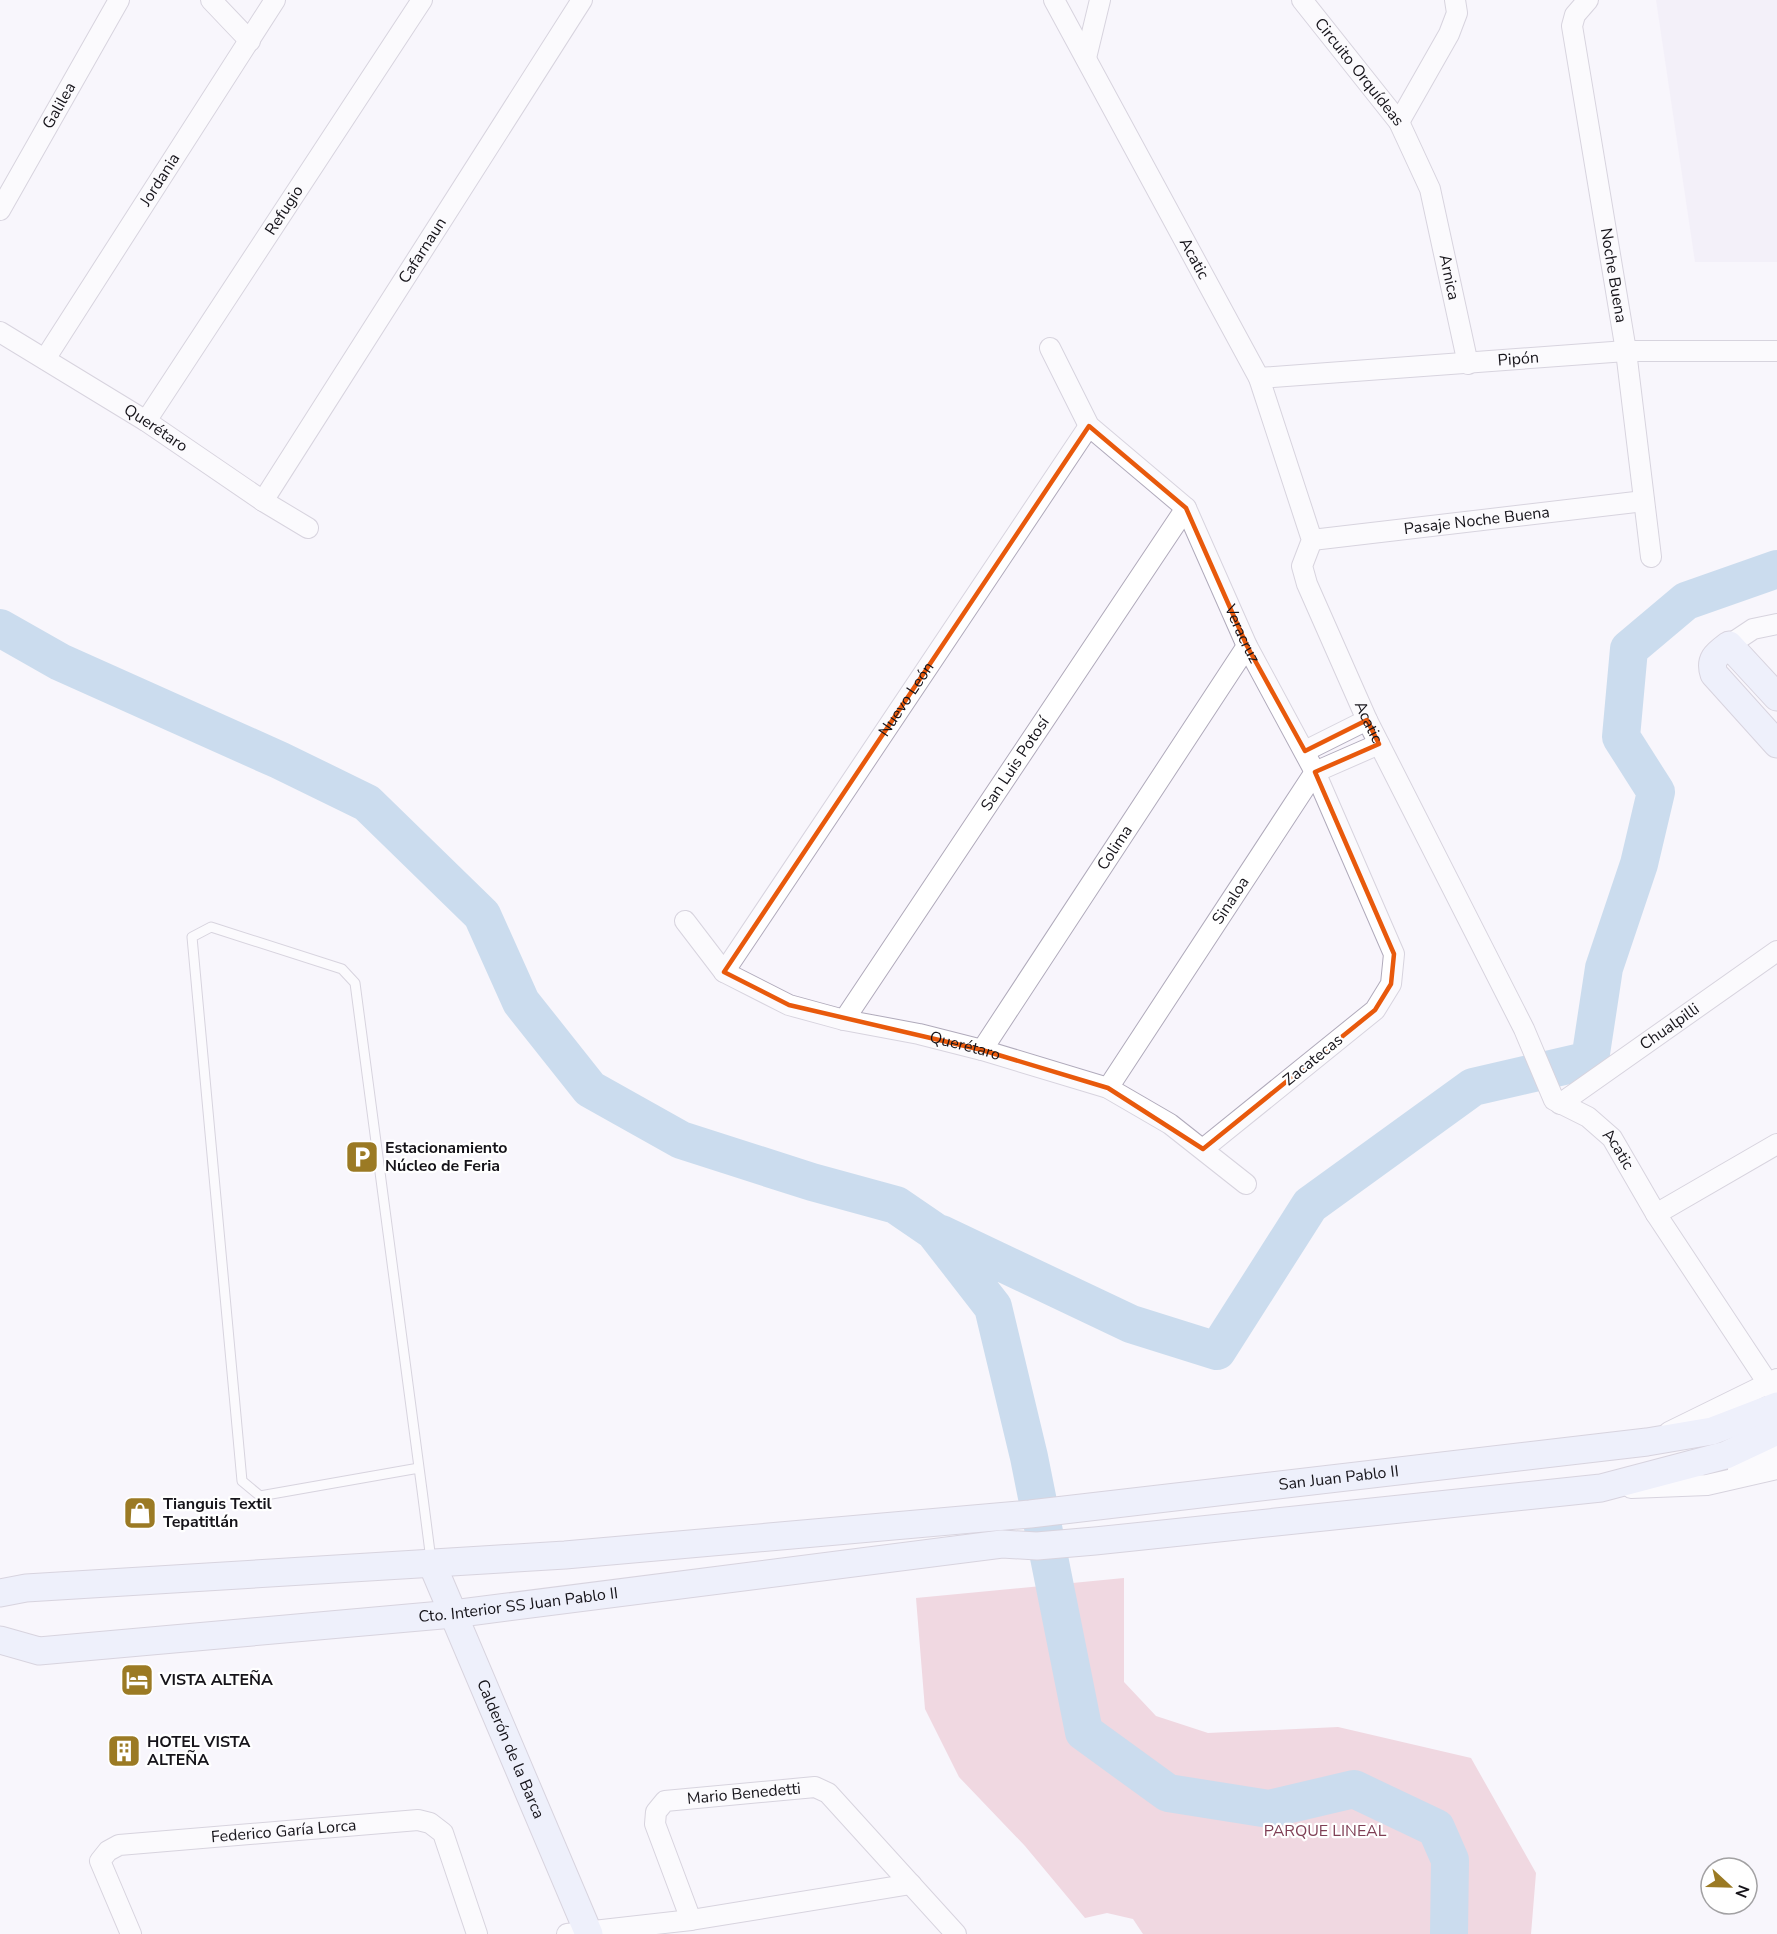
<svg xmlns="http://www.w3.org/2000/svg" width="1777" height="1934" font-family="'Nunito Sans',sans-serif">
<style>
.built{fill:#eee9f7}
.green{fill:#e6b3c1}
.lines{fill:none;stroke-linecap:round;stroke-linejoin:round}
.river{stroke:#95bddd;stroke-width:38}
.lane-casing{stroke:#b0aabb;stroke-width:11}
.street-casing{stroke:#b0aabb;stroke-width:22}
.secondary-casing{stroke:#b0aabb;stroke-width:29}
.lane{stroke:#fff;stroke-width:9}
.street{stroke:#fff;stroke-width:20}
.secondary{stroke:#e3e8fb;stroke-width:27}
.marked{fill:none;stroke:#e8590c;stroke-width:4.5;stroke-linejoin:round}
.labels{text-anchor:middle;dominant-baseline:central;stroke-width:4.5;stroke-linejoin:round;paint-order:stroke}
.street-label{font-size:16px;fill:#16141a;stroke:#fff}
.poi-label{font-size:16px;font-weight:bold;fill:#16141a;stroke:#fff;text-anchor:start}
.park-label{font-size:16px;fill:#7f3f55;stroke:#fff}
</style>
<rect width="100%" height="100%" fill="#f8f5fc"/>
<!-- built -->
<path class="built" d="M1656 0H1777V262H1695Z"/>
<!-- green -->
<path class="green" d="M1124 1578V1682L1156 1716 1208 1733 1338 1727 1471 1758 1536 1873 1531 1934H1143L1133 1919 1107 1913 1085 1918 1025 1846 959 1777 925 1709 916 1598Z"/>
<g class="lines">
<!-- river -->
<path class="river" d="M0 628 60 662 279 760 367 803 482 915 521 1002 590 1089 681 1140 812 1182 896 1205 934 1231 993 1307 1029 1457 1084 1732 1168 1793 1269 1809 1354 1789 1436 1828 1450 1860 1449 1934
M941 1234 1131 1324 1217 1351 1310 1205 1473 1087 1590 1060 1604 968 1639 864 1656 792 1621 737 1629 649 1686 601 1777 569"/>
<defs>
<path id="lane" d="M419 1468 260 1496 242 1481 192 937 211 927 342 969 355 983 422 1490 431 1560"/>
<g id="street">
<path d="M211 0 250 41"/>
<path id="s1" d="M1054 0 1259 378 1312 540 1302 566 1307 584 1367 720 1524 1029 1554 1100 1588 1117 1612 1138 1656 1214 1777 1397"/>
<path id="s2" d="M1302 0 1399 122 1430 189 1468 364"/>
<path id="s3" d="M1588 0 1575 15 1572 26 1626 351 1651 557"/>
<path d="M1086 58 1100 0"/>
<path d="M1399 122 1449 34 1457 13 1455 0"/>
<path id="s4" d="M0 210 119 0"/>
<path id="s5" d="M0 332 146 421 263 501 308 528"/>
<path id="s6" d="M1050 348 1089 426 1186 508 1247 646 1315 772 1394 954 1391 984 1375 1010 1203 1149"/>
<path id="s7" d="M45 359 275 0"/>
<path id="s8" d="M1259 378 1626 351H1777"/>
<path id="s9" d="M146 421 422 0"/>
<path id="s10" d="M263 501 582 0"/>
<path id="s11" d="M1312 540 1644 501"/>
<path d="M1729 645 1753 629 1777 624"/>
<path d="M1305 751 1367 720"/>
<path id="s12" d="M685 921 724 972 789 1005 844 1020 919 1034 982 1050 1108 1088 1170 1124 1246 1184"/>
<path id="s13" d="M724 972 1089 426"/>
<path id="s14" d="M844 1020 1186 508"/>
<path id="s15" d="M982 1050 1247 646"/>
<path id="s16" d="M1108 1088 1315 772 1379 744"/>
<path id="s17" d="M1560 1104 1777 951"/>
<path d="M1656 1214 1777 1144"/>
<path d="M1669 1432 1777 1379"/>
<path d="M1738 1470 1770 1455 1777 1446"/>
<path d="M1631 1488 1707 1485 1777 1469"/>
<path id="s18" d="M691 1920 655 1824 656 1812 665 1801 815 1787 828 1793 956 1934"/>
<path id="s19" d="M131 1934 100 1861 108 1851 119 1845 418 1820 430 1823 443 1833 477 1934"/>
<path d="M567 1934 691 1920 911 1884"/>
</g>
<g id="secondary">
<path d="M1777 697 1729 645C1717 654 1709 659 1714 674L1777 744"/>
<path id="s20" d="M432 1564 589 1934"/>
<path id="s21" d="M0 1593 26 1588 565 1555 1030 1514 1647 1442 1712 1431 1777 1406"/>
<path id="s22" d="M0 1640 39 1651 453 1614 1002 1544 1037 1546 1095 1541 1601 1488 1726 1455 1777 1431"/>
</g>
</defs>
<!-- lane casing -->
<use href="#lane" class="lane-casing"/>
<!-- street casing -->
<use href="#street" class="street-casing"/>
<!-- secondary casing -->
<use href="#secondary" class="secondary-casing"/>
<!-- lane -->
<use href="#lane" class="lane"/>
<!-- street -->
<use href="#street" class="street"/>
<!-- secondary -->
<use href="#secondary" class="secondary"/>
</g>
<!-- marked area -->
<path d="M0 0H1777V1934H0ZM1089 426 1186 508 1247 646 1305 751 1367 720 1379 744 1315 772 1394 954 1391 984 1375 1010 1203 1149 1108 1088 982 1050 789 1005 724 972Z" fill="#f8f5fc" fill-opacity=".55" fill-rule="evenodd"/>
<path class="marked" d="M1089 426 1186 508 1247 646 1305 751 1367 720 1379 744 1315 772 1394 954 1391 984 1375 1010 1203 1149 1108 1088 982 1050 789 1005 724 972Z"/>
<!-- icons -->
<defs>
<symbol id="parking-square" viewBox="-11 -11 22 22"><rect x="-9" y="-9" width="18" height="18" rx="4" fill="#9b7a24" stroke="#fff"/><path d="M-3.5-5.5H1a3.5 3.5 0 0 1 0 7H-1V5.5H-3.5ZM-1-3.4V-.6H.8a1.4 1.4 0 0 0 0-2.8Z" fill="#fff"/></symbol>
<symbol id="shop-square" viewBox="-11 -11 22 22"><rect x="-9" y="-9" width="18" height="18" rx="4" fill="#9b7a24" stroke="#fff"/><path d="M-5-2.5h2.3a2.7 3.5 0 0 1 5.4 0H5L5.5 6h-11ZM-1.5-2.5h3a1.5 2.3 0 0 0-3 0Z" fill="#fff"/></symbol>
<symbol id="hotel-square" viewBox="-11 -11 22 22"><rect x="-9" y="-9" width="18" height="18" rx="4" fill="#9b7a24" stroke="#fff"/><path d="M-6-4.5h1.5V1H6V5H4.5V3h-9V5H-6ZM-4 0a1.8 1.8 0 1 1 3.6 0ZM.5 0V-2.5h3Q6-2.5 6 0Z" fill="#fff"/></symbol>
<symbol id="building-square" viewBox="-11 -11 22 22"><rect x="-9" y="-9" width="18" height="18" rx="4" fill="#9b7a24" stroke="#fff"/><path d="M-4-6H4V6H1V3H-1V6H-4ZM-2.5-4.3h1.7v1.8h-1.7ZM.8-4.3h1.7v1.8H.8ZM-2.5-1h1.7V.8h-1.7ZM.8-1h1.7V.8H.8Z" fill="#fff"/></symbol>
</defs>
<g fill-rule="evenodd">
<use href="#parking-square" x="343" y="1138" width="38" height="38"/>
<use href="#shop-square" x="121" y="1494" width="38" height="38"/>
<use href="#hotel-square" x="118" y="1661" width="38" height="38"/>
<use href="#building-square" x="105" y="1732" width="38" height="38"/>
</g>
<g class="labels">
<!-- street labels -->
<g class="street-label">
<text stroke="none"><textPath href="#s2" startOffset="92">Circuito Orquídeas</textPath></text>
<text stroke="none"><textPath href="#s4" startOffset="120">Galilea</textPath></text>
<text stroke="none"><textPath href="#s7" startOffset="213">Jordania</textPath></text>
<text stroke="none"><textPath href="#s9" startOffset="252">Refugio</textPath></text>
<text stroke="none"><textPath href="#s10" startOffset="297">Cafarnaun</textPath></text>
<text stroke="none"><textPath href="#s1" startOffset="294">Acatic</textPath></text>
<text stroke="none"><textPath href="#s3" startOffset="284">Noche Buena</textPath></text>
<text stroke="none"><textPath href="#s2" startOffset="320">Arnica</textPath></text>
<text stroke="none"><textPath href="#s8" startOffset="260">Pipón</textPath></text>
<text stroke="none"><textPath href="#s5" startOffset="183">Querétaro</textPath></text>
<text stroke="none"><textPath href="#s11" startOffset="166">Pasaje Noche Buena</textPath></text>
<text stroke="none"><textPath href="#s6" startOffset="352">Veracruz</textPath></text>
<text stroke="none"><textPath href="#s13" startOffset="328">Nuevo León</textPath></text>
<text stroke="none"><textPath href="#s1" startOffset="798">Acatic</textPath></text>
<text stroke="none"><textPath href="#s14" startOffset="308">San Luis Potosí</textPath></text>
<text stroke="none"><textPath href="#s15" startOffset="242">Colima</textPath></text>
<text stroke="none"><textPath href="#s16" startOffset="224">Sinaloa</textPath></text>
<text stroke="none"><textPath href="#s17" startOffset="134">Chualpilli</textPath></text>
<text stroke="none"><textPath href="#s12" startOffset="318">Querétaro</textPath></text>
<text transform="translate(1313 1060) rotate(-39)">Zacatecas</text>
<text stroke="none"><textPath href="#s1" startOffset="1302">Acatic</textPath></text>
<text stroke="none"><textPath href="#s21" startOffset="1344">San Juan Pablo II</textPath></text>
<text stroke="none"><textPath href="#s22" startOffset="522">Cto. Interior SS Juan Pablo II</textPath></text>
<text stroke="none"><textPath href="#s20" startOffset="201">Calderón de la Barca</textPath></text>
<text stroke="none"><textPath href="#s18" startOffset="208">Mario Benedetti</textPath></text>
<text stroke="none"><textPath href="#s19" startOffset="270">Federico Garía Lorca</textPath></text>
</g>
<!-- poi labels -->
<g class="poi-label">
<text x="385" y="1148">Estacionamiento<tspan x="385" dy="18">Núcleo de Feria</tspan></text>
<text x="163" y="1504">Tianguis Textil<tspan x="163" dy="18">Tepatitlán</tspan></text>
<text x="160" y="1680">VISTA ALTEÑA</text>
<text x="147" y="1742">HOTEL VISTA<tspan x="147" dy="18">ALTEÑA</tspan></text>
</g>
<!-- park labels -->
<g class="park-label">
<text x="1325" y="1831">PARQUE LINEAL</text>
</g>
</g>
<!-- north arrow -->
<g transform="translate(1729 1886) rotate(112)"><circle r="28" fill="#ffffff" stroke="#a2a1a3" stroke-width="1.5"/>
<path d="M0-4.5L10 22L0 15L-10 22Z" fill="#9b7a24"/>
<text y="-9" font-size="16" font-weight="bold" text-anchor="middle" fill="#16141a">N</text>
</g>
</svg>
